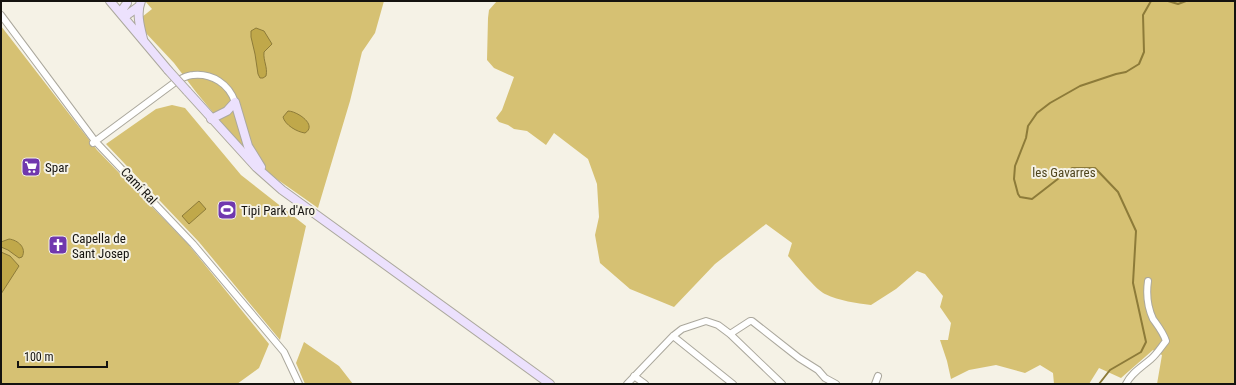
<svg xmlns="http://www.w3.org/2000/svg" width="1236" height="385" font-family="'Roboto Condensed',sans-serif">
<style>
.green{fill:#d6c173}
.water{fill:#c0a84a;stroke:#8d7b39}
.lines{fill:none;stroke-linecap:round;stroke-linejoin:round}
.stream{stroke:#8d7b39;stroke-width:2}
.street-casing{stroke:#aba89d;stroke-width:8}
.secondary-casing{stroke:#aba89d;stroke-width:10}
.street{stroke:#fff;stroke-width:6}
.secondary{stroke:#ece1fd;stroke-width:8}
.secondary-bridge-casing{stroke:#aba89d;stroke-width:10;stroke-linecap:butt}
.secondary-bridge{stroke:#ece1fd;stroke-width:8}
.labels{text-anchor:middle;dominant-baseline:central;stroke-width:4;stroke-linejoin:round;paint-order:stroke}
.poi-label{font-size:13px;fill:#151310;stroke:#f5f2e6;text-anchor:start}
.park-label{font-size:13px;fill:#4f451e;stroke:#f5f2e6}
.street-label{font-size:13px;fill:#151310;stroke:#f5f2e6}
</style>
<rect width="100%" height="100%" fill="#f5f2e6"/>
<!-- green -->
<path class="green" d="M145 1H384L375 33 362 52 350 101 318 208 271 175 239 144 196 92 174 63 144 31 142 17 152 9Z
M497 1H1235V384H1157L1162 355 1153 350 1121 378 1099 368 1089 384H1054L1053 373 1040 365 1025 373 996 365 969 370 951 379 947 361 940 340H948L951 323 940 307 943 296 925 274 917 271 896 289 871 305C856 303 840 301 825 294 816 290 796 265 788 256L792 243 766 224 715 264 674 307 630 289 600 263 595 235 599 217 597 184 588 159 554 133 546 145 527 131 514 129 508 125 499 122 496 118 502 110 514 77 494 68 487 60 488 18 489 10Z
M1 26 97 150 188 244 269 344 259 368 237 384H1Z
M172 105 185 108 241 175 306 226 280 340 199 242 106 144 156 109Z
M304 342 339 366 353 384H305L296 363Z"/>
<!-- water -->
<path class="water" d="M256 28 264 31 272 44 264 52C263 61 268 67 266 76L263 78H260L258 74 255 54 251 37V31Z
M288 111C297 111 318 125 305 133 297 132 285 125 283 117Z
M199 201 206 209 189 224 182 216Z
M9 239C18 240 27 248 22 257L19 258 8 250 1 247V242Z
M1 252 10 256 19 266 1 294Z"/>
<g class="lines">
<!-- stream -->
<path class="stream" d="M1168 1 1178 4 1186 1
M1099 384 1110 370 1141 352 1146 342 1133 283 1136 231 1118 192 1095 168H1072L1032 199 1020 197 1018 194 1014 179 1015 166 1026 138 1028 126 1037 113 1050 103 1080 86 1116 74 1126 72 1139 64 1144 52 1143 15 1151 1H1152"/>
<defs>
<path id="street" d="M1 15 95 141 193 244 284 352 299 384
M93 143 178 80C183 78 188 75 193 75 212 73 229 84 235 102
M730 334 750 321H752L799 358 818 370 825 378 836 384
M673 336 733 384
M634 376 645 384
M627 384 673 336 682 329 706 321 718 325 730 334 782 384
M875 384 878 376
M1126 384C1131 373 1142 367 1151 359 1157 354 1161 347 1166 341 1163 332 1158 326 1153 319 1147 306 1146 295 1148 281"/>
<path id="secondary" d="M110 1 168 70
M141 1C136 13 140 27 143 39
M127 3 122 10V15H127L138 7
M187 91 256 167 282 190 550 384
M211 119 227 111 235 102 248 146 261 167"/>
</defs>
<!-- street casing -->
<use href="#street" class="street-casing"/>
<!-- secondary casing -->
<use href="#secondary" class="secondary-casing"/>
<!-- street -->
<use href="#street" class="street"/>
<!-- secondary -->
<use href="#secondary" class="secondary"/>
<defs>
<path id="secondary-bridge" d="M168 70 187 91"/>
</defs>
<!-- secondary-bridge casing -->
<use href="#secondary-bridge" class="secondary-bridge-casing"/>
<!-- secondary-bridge -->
<use href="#secondary-bridge" class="secondary-bridge"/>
</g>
<!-- icons -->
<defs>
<symbol id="supermarket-square" viewBox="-11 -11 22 22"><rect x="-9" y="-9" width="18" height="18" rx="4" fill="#7038ae" stroke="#f5f2e6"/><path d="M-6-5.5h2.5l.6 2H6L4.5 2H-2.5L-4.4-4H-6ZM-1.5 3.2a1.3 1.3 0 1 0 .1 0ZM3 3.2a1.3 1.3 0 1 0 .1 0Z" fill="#fff"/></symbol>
<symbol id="stadium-square" viewBox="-11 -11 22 22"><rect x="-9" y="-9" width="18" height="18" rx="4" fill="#7038ae" stroke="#f5f2e6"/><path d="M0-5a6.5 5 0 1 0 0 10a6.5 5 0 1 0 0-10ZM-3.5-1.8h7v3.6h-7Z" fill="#fff"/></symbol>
<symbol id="church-square" viewBox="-11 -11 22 22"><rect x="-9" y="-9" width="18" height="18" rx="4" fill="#7038ae" stroke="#f5f2e6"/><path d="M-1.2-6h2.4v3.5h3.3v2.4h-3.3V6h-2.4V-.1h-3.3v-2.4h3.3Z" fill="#fff"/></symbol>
</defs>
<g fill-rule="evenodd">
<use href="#supermarket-square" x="20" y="156" width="22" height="22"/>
<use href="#stadium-square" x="216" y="199" width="22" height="22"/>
<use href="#church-square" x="47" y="234" width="22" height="22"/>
</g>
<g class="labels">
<!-- poi labels -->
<g class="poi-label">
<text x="45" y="167">Spar</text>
<text x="241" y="210">Tipi Park d'Aro</text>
<text x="72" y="238">Capella de<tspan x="72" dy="15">Sant Josep</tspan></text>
</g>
<!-- park labels -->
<g class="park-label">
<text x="1064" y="172">les Gavarres</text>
</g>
<!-- street labels -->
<g class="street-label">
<text transform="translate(139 186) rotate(46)">Camí Ral</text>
</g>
</g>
<!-- border -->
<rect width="1236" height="385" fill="none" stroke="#151310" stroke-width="4"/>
<!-- scale -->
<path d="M18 361v6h89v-6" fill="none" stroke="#151310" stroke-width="2"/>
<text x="24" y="361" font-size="12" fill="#151310" stroke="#f5f2e6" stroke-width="3" paint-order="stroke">100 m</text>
</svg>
